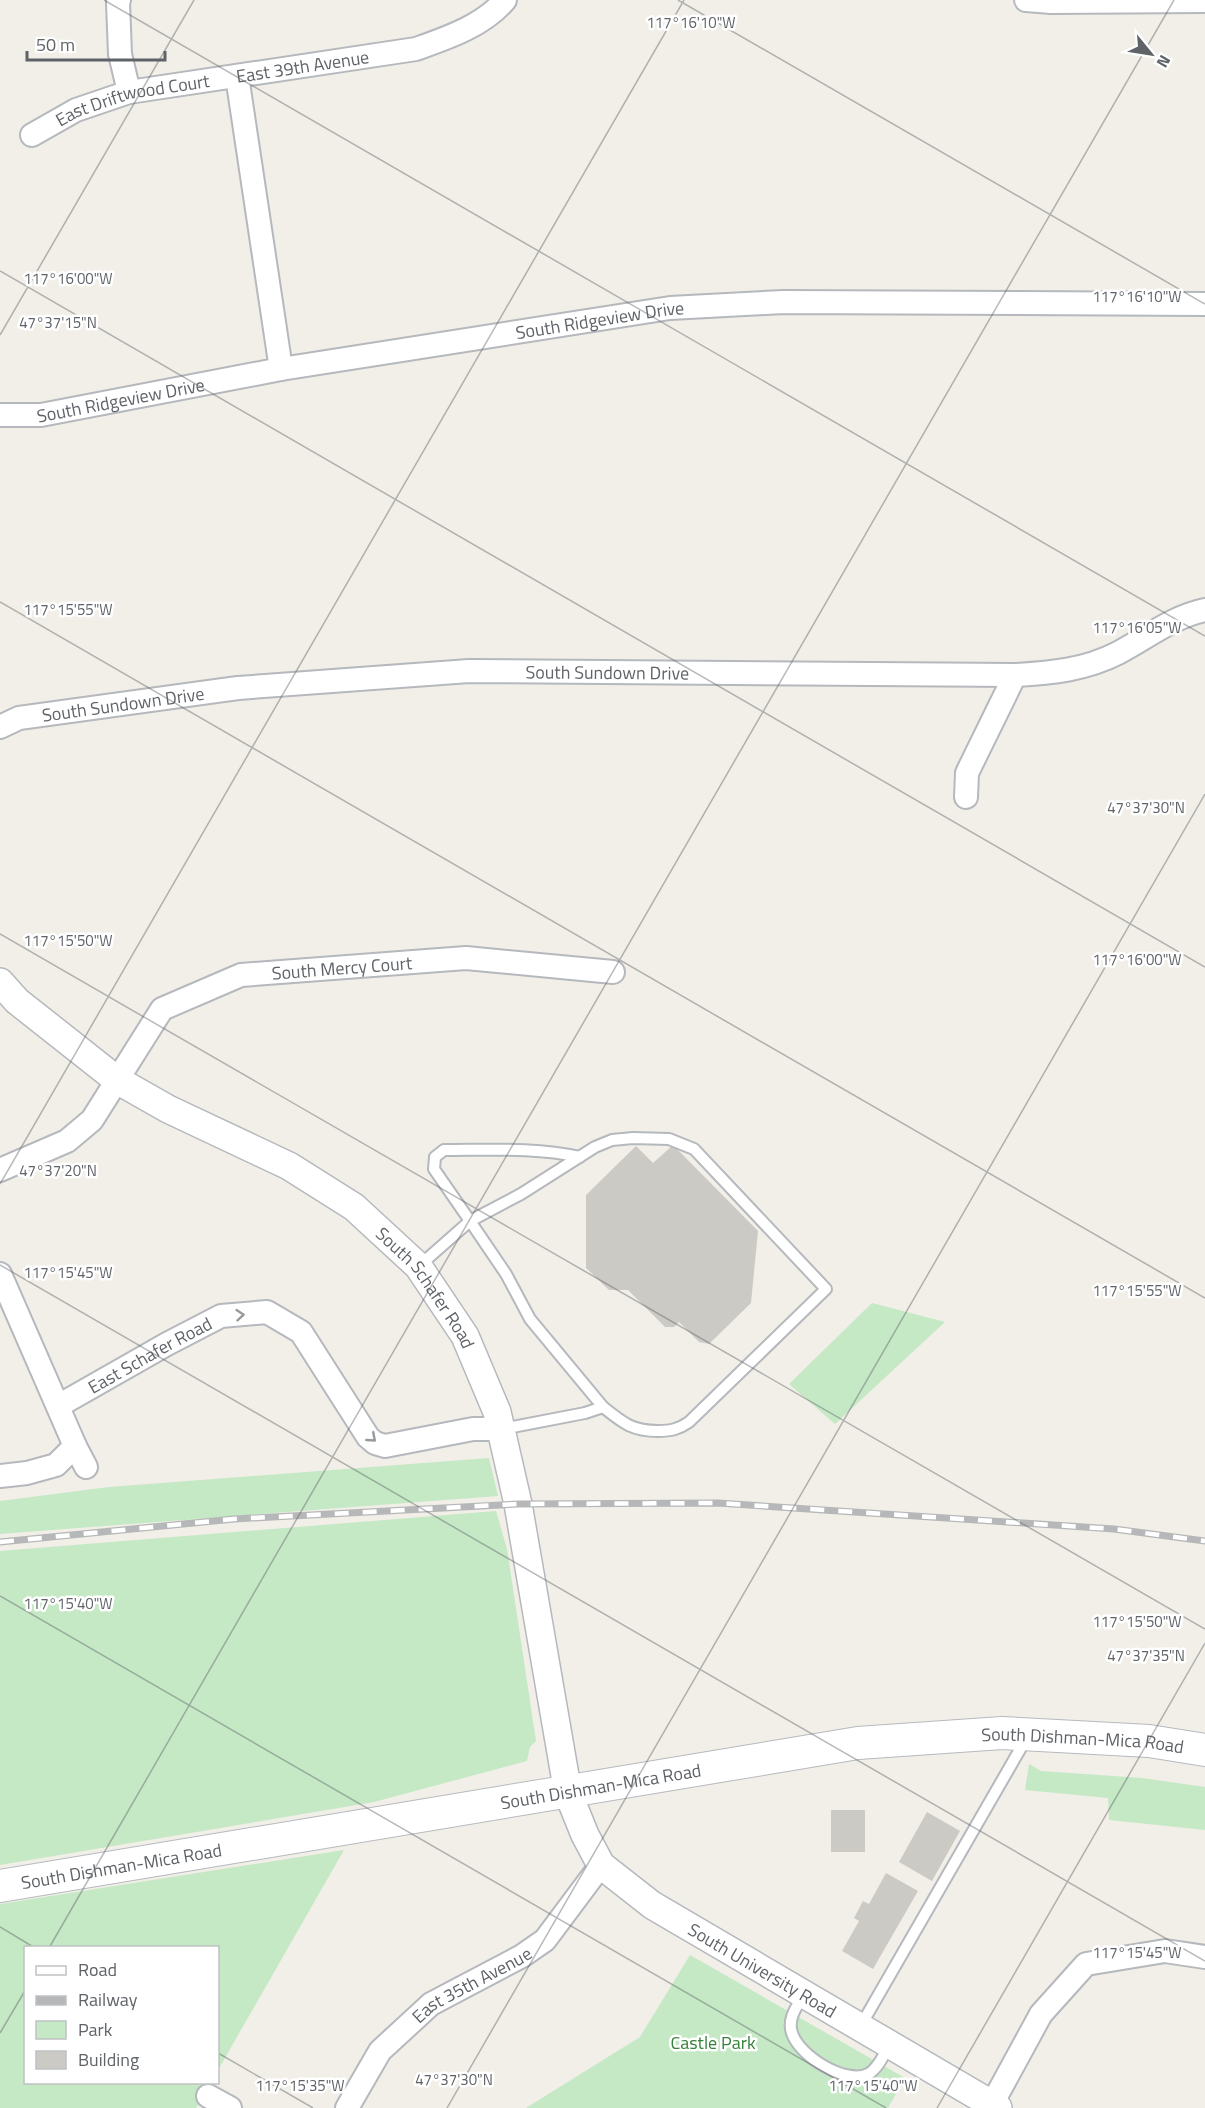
<svg xmlns="http://www.w3.org/2000/svg" width="1205" height="2108" font-family="'Titillium Web',sans-serif">
<style>
.green{fill:#c5e8c5}
.building{fill:#cccac5}
.lines{fill:none;stroke-linecap:round;stroke-linejoin:round}
.service-casing{stroke:#b5b8bc;stroke-width:14}
.minor-casing{stroke:#b5b8bc;stroke-width:26}
.tertiary-casing{stroke:#b5b8bc;stroke-width:30}
.secondary-casing{stroke:#b6babf;stroke-width:34}
.service{stroke:#fff;stroke-width:10}
.minor{stroke:#fff;stroke-width:22}
.tertiary{stroke:#fff;stroke-width:27}
.secondary{stroke:#fff;stroke-width:32}
.rail-casing{stroke:#b6b7b8;stroke-width:7}
.rail{stroke:#fff;stroke-width:4.5;stroke-dasharray:14;stroke-linecap:butt}
.oneway{stroke:#979a9d}
.ticks{fill:none;stroke:#5f6368;stroke-width:1.5;stroke-opacity:0.45}
.labels{text-anchor:middle;dominant-baseline:central;stroke-width:5;stroke-linejoin:round;paint-order:stroke}
.street-label{font-size:18px;fill:#5f6368;stroke:#fff}
.park-label{font-size:18px;fill:#348238;stroke:#fff}
.ticks-label{font-size:15px;text-anchor:middle;fill:#5f6368;stroke:#fff;stroke-width:5;stroke-linejoin:round;paint-order:stroke}
</style>
<rect width="100%" height="100%" fill="#f1efe8"/>
<!-- green -->
<path class="green" d="M872 1303 945 1322 835 1424 789 1384Z
M489 1458 498 1496 0 1534V1501L109 1487Z
M496 1511 507 1549 536 1741 530 1747 527 1761 374 1802 0 1865V1551Z
M1029 1764 1041 1771 1142 1778 1205 1787V1830L1109 1820 1108 1798 1025 1790Z
M344 1850 218 2070V1948H26V2082L211 2083 196 2108H0V1904Z
M690 1955 905 2078 888 2108H526L640 2037Z"/>
<!-- building -->
<path class="building" d="M673 1145 758 1231 751 1303 709 1344 699 1342 679 1322 674 1327H665L628 1290H609L586 1268V1195L636 1146 653 1163Z
M831 1810H865V1852H831Z
M927 1812 960 1831 932 1881 899 1862Z
M886 1873 918 1891 873 1969 842 1951 859 1921 854 1918 863 1901 869 1904Z"/>
<g class="lines">
<defs>
<path id="service" d="M580 1157C536 1147 489 1150 444 1150L435 1157 434 1169 470 1221 521 1194 595 1147 612 1140 633 1138 669 1139 694 1149 826 1289 689 1422C679 1429 671 1431 658 1431 632 1431 623 1423 603 1407
M419 1266 470 1221 506 1274 530 1319 603 1407 585 1413 502 1429
M804 1994C797 2006 787 2019 792 2033 799 2056 846 2085 868 2074 878 2069 884 2054 890 2044
M860 2027 1026 1739"/>
<g id="minor">
<path d="M119 0 118 3 120 54 129 92"/>
<path d="M1026 0 1051 2 1205 1"/>
<path d="M237 76 281 369"/>
<path id="s1" d="M32 135 76 110 129 92 416 49C447 38 483 26 505 0"/>
<path id="s2" d="M0 415H41L281 369 670 308 783 302 1205 304"/>
<path id="s3" d="M0 727 19 718 238 688 469 671 1015 675C1051 673 1085 670 1118 653 1147 638 1172 617 1205 610"/>
<path d="M966 797 967 773 1015 675"/>
<path id="s4" d="M0 1170 67 1141 92 1120 162 1009 241 975 466 958 613 972"/>
<path d="M0 1274 75 1446 86 1467"/>
<path id="s5" d="M58 1406 167 1344 221 1316 267 1312 301 1332 368 1437 375 1443 385 1446 473 1429H501"/>
<path d="M0 1476 27 1473 56 1465 75 1446"/>
<path d="M208 2096 230 2108"/>
<path d="M992 2104 1041 2014 1086 1964 1165 1951 1205 1957"/>
<path id="s6" d="M347 2108 380 2051 431 2004 522 1956 545 1940 601 1865"/>
</g>
<g id="tertiary">
<path id="s7" d="M0 982 17 1001 117 1080 168 1109 289 1166 354 1207 418 1266 465 1336 497 1412 518 1504 568 1793 585 1835 601 1865 652 1905 998 2108"/>
</g>
<g id="secondary">
<path id="s8" d="M0 1886 858 1743 1002 1733 1149 1741 1205 1750"/>
</g>
</defs>
<!-- service casing -->
<use href="#service" class="service-casing"/>
<!-- minor casing -->
<use href="#minor" class="minor-casing"/>
<!-- tertiary casing -->
<use href="#tertiary" class="tertiary-casing"/>
<!-- secondary casing -->
<use href="#secondary" class="secondary-casing"/>
<!-- service -->
<use href="#service" class="service"/>
<!-- minor -->
<use href="#minor" class="minor"/>
<!-- tertiary -->
<use href="#tertiary" class="tertiary"/>
<!-- secondary -->
<use href="#secondary" class="secondary"/>
<defs>
<path id="rail" d="M0 1542 234 1519 518 1504 718 1503 1114 1529 1205 1541"/>
</defs>
<!-- rail casing -->
<use href="#rail" class="rail-casing"/>
<!-- rail -->
<use href="#rail" class="rail"/>
</g>
<!-- one-way arrows -->
<defs><path id="oneway-chevron" d="M-2-3.5L2.5 0L-2 3.5" fill="none" stroke-width="1.6" stroke-linecap="round" stroke-linejoin="round" transform="scale(1.5)"/></defs>
<g class="oneway">
<use href="#oneway-chevron" transform="translate(240 1315) rotate(-5)"/>
<use href="#oneway-chevron" transform="translate(372 1438) rotate(41)"/>
</g>
<!-- ticks -->
<path class="ticks" d="M104 0 1205 636M678 0 1205 304M0 271 1205 967M0 335 194 0M0 602 1205 1298M0 934 1205 1629M0 1184 684 0M0 1265 1205 1961M0 1596 886 2108M0 1927 35 1948M49 1948 1174 0M0 2033 26 1989M218 2053 313 2108M447 2108 1205 794M937 2108 1205 1643"/>
<g class="labels">
<!-- street labels -->
<g class="street-label">
<text stroke="none"><textPath href="#s1" startOffset="282">East 39th Avenue</textPath></text>
<text stroke="none"><textPath href="#s1" startOffset="108">East Driftwood Court</textPath></text>
<text stroke="none"><textPath href="#s2" startOffset="608">South Ridgeview Drive</textPath></text>
<text stroke="none"><textPath href="#s2" startOffset="122">South Ridgeview Drive</textPath></text>
<text stroke="none"><textPath href="#s3" startOffset="612">South Sundown Drive</textPath></text>
<text stroke="none"><textPath href="#s3" startOffset="126">South Sundown Drive</textPath></text>
<text stroke="none"><textPath href="#s4" startOffset="424">South Mercy Court</textPath></text>
<text stroke="none"><textPath href="#s7" startOffset="531">South Schafer Road</textPath></text>
<text stroke="none"><textPath href="#s5" startOffset="105">East Schafer Road</textPath></text>
<text stroke="none"><textPath href="#s8" startOffset="1095">South Dishman-Mica Road</textPath></text>
<text stroke="none"><textPath href="#s8" startOffset="609">South Dishman-Mica Road</textPath></text>
<text stroke="none"><textPath href="#s8" startOffset="123">South Dishman-Mica Road</textPath></text>
<text stroke="none"><textPath href="#s7" startOffset="1336">South University Road</textPath></text>
<text stroke="none"><textPath href="#s6" startOffset="180">East 35th Avenue</textPath></text>
</g>
<!-- park labels -->
<g class="park-label">
<text x="713" y="2042">Castle Park</text>
</g>
</g>
<g class="ticks-label">
<text x="691" y="28">117°16'10"W</text>
<text x="68" y="284">117°16'00"W</text>
<text x="1137" y="302">117°16'10"W</text>
<text x="58" y="328">47°37'15"N</text>
<text x="68" y="615">117°15'55"W</text>
<text x="1137" y="633">117°16'05"W</text>
<text x="1146" y="813">47°37'30"N</text>
<text x="68" y="946">117°15'50"W</text>
<text x="1137" y="965">117°16'00"W</text>
<text x="58" y="1176">47°37'20"N</text>
<text x="68" y="1278">117°15'45"W</text>
<text x="1137" y="1296">117°15'55"W</text>
<text x="68" y="1609">117°15'40"W</text>
<text x="1137" y="1627">117°15'50"W</text>
<text x="1146" y="1661">47°37'35"N</text>
<text x="1137" y="1958">117°15'45"W</text>
<text x="454" y="2085">47°37'30"N</text>
<text x="300" y="2091">117°15'35"W</text>
<text x="873" y="2091">117°15'40"W</text>
</g>
<!-- legend -->
<rect x="24" y="1946" width="195" height="138" fill="#ffffff" stroke="#bfc1c3" stroke-width="1.5"/>
<rect x="36" y="1966" width="30" height="9" fill="#ffffff" stroke="#bfc1c3" stroke-width="1.5"/>
<text x="78" y="1976" font-size="18" fill="#5f6368">Road</text>
<rect x="36" y="1996" width="30" height="9" fill="#b6b7b8" stroke="#bfc1c3" stroke-width="1.5"/>
<text x="78" y="2006" font-size="18" fill="#5f6368">Railway</text>
<rect x="36" y="2021" width="30" height="18" fill="#c5e8c5" stroke="#bfc1c3" stroke-width="1.5"/>
<text x="78" y="2036" font-size="18" fill="#5f6368">Park</text>
<rect x="36" y="2051" width="30" height="18" fill="#cccac5" stroke="#bfc1c3" stroke-width="1.5"/>
<text x="78" y="2066" font-size="18" fill="#5f6368">Building</text>
<!-- north arrow -->
<g transform="translate(1151 54) rotate(120)" stroke="#ffffff" stroke-width="4.5" paint-order="stroke">
<path d="M0-4.5L10 22L0 15L-10 22Z" fill="#5f6368"/>
<text y="-9" font-size="16" font-weight="bold" text-anchor="middle" fill="#5f6368">N</text>
</g>
<!-- scale -->
<path d="M27 51v9h138v-9" fill="none" stroke="#5f6368" stroke-width="3"/>
<text x="36" y="51" font-size="18" fill="#5f6368" stroke="#ffffff" stroke-width="4.5" paint-order="stroke">50 m</text>
</svg>
